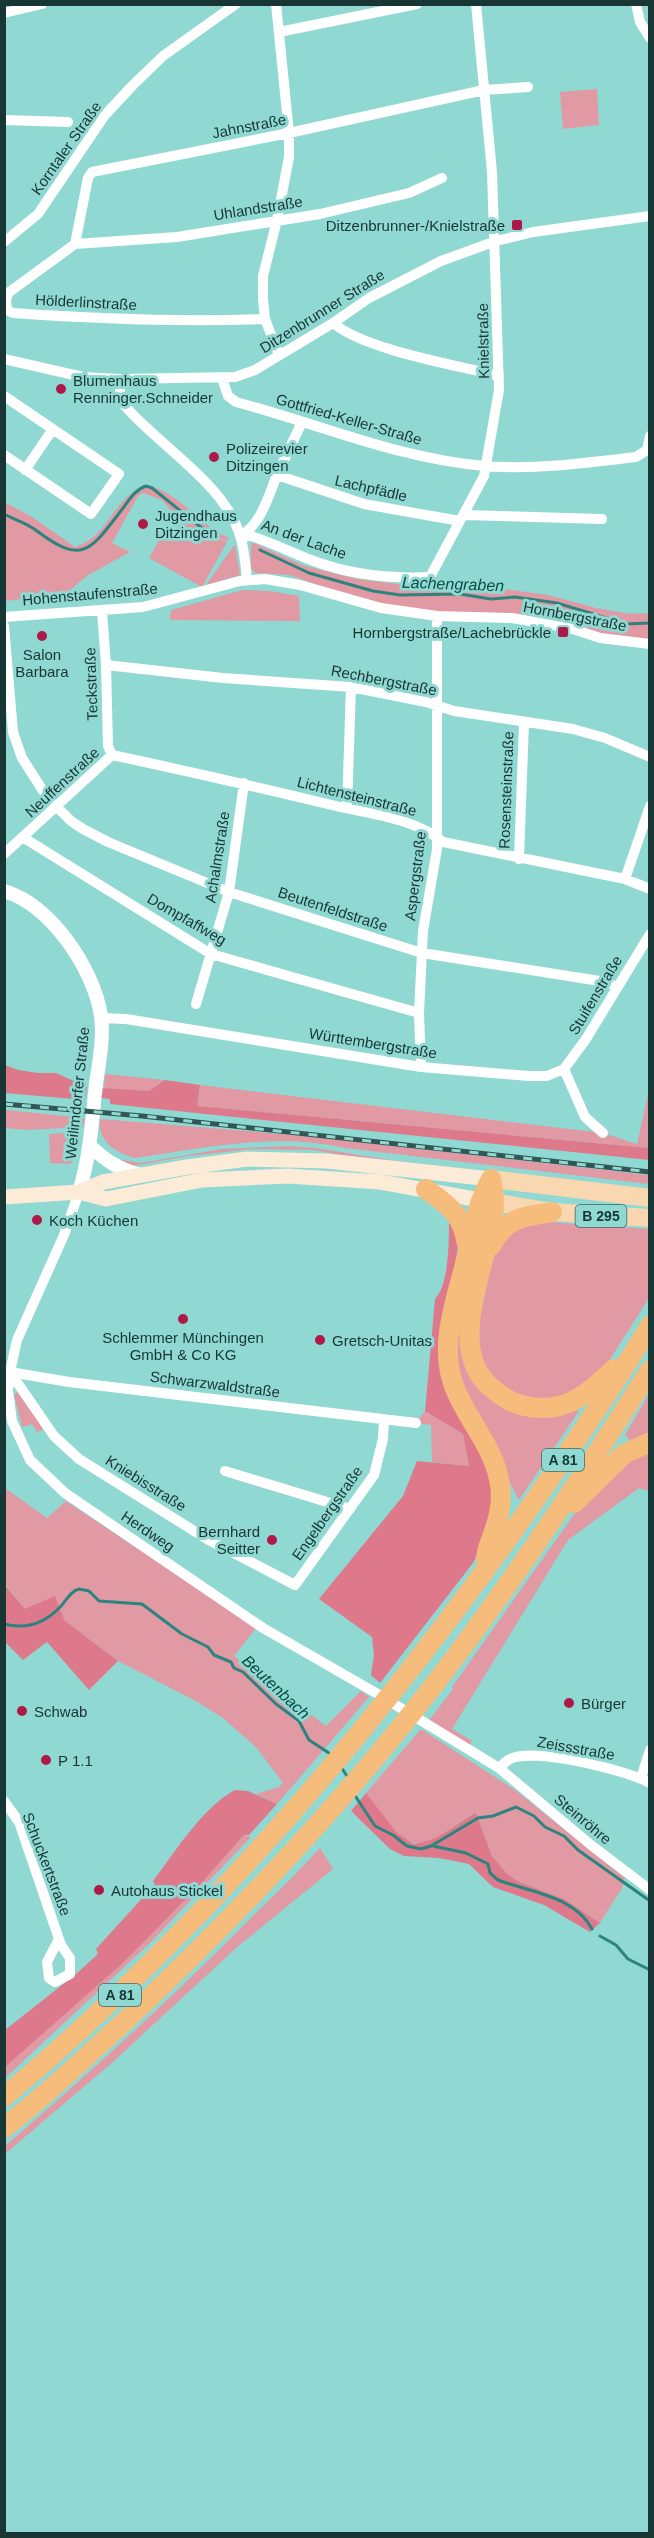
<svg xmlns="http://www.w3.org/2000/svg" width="654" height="2538" font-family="Helvetica,sans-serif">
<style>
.green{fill:#e199a4}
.forest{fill:#dd798b}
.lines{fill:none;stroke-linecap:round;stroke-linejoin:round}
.stream{stroke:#2c847f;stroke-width:3}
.minor{stroke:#fff;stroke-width:10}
.tertiary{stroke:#fff;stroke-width:14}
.secondary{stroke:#fcebd7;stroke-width:15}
.primary{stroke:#f9d7b0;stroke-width:18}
.motorway{stroke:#f5bc7b;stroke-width:20}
.rail-casing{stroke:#305754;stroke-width:5}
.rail{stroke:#90d8d2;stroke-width:3;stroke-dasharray:9;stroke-linecap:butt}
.poi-dot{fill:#ad1a49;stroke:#90d8d2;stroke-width:2}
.labels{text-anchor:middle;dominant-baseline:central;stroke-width:6;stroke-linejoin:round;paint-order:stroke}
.shield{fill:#90d8d2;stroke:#3c6763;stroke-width:1.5}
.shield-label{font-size:14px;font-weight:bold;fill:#183634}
.street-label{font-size:15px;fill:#183634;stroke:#90d8d2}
.poi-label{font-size:15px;fill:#183634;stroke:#90d8d2;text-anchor:start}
.water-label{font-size:16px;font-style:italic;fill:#094c49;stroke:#90d8d2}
</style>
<rect width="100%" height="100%" fill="#90d8d2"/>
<!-- green -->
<path class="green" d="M597 89 599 125 563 129 560 92Z
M147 485C182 494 198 525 229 538L227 541 211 535 227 542 202 587 149 558 167 526 181 520 188 523 173 513 162 500 143 493 138 496 112 543 130 552 88 575 64 595 5 601 4 502 32 517 75 547C110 536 112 497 147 485Z
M254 543 305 566 357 579 397 584 436 582 476 585 548 595 596 608 630 614 649 613V640L610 636 551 619 493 614 439 613 363 602 290 575 256 573 251 569V545Z
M235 544 240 575 206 585Z
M243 590 269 591 299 596 300 621 170 620 171 610Z
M105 1074 165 1080 149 1091 104 1089Z
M200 1085 603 1133 637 1144 649 1090V1148L197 1106Z
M5 1110 85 1118 83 1127 27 1130 5 1128Z
M100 1119 295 1135 649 1175V1184L345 1148C274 1132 205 1148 135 1158 116 1153 97 1141 100 1119Z
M78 1132 71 1164 50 1163 49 1134Z
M289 1146 315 1148 397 1161 612 1185 341 1155 314 1150 251 1149 188 1156 133 1166 115 1159 141 1163 222 1149Z
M548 1222 649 1229V1298L600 1375 548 1404 503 1390 480 1358 479 1321 495 1247 519 1225Z
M465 1302 483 1389 579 1411 519 1500 461 1391 455 1339Z
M17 1392 41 1424 43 1430 37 1432 32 1424 22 1427 14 1395Z
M649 1394V1437L634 1444 625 1435Z
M425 1411 463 1434 469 1466 432 1462 431 1425 416 1423Z
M649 1447V1491L639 1488 568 1540 452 1729 472 1741 467 1748 427 1723 453 1689 452 1687 592 1489Z
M5 1488 47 1518 66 1501 256 1628 234 1656 326 1726 361 1691 369 1697 277 1804 256 1794 279 1787 283 1783 256 1747 223 1718 194 1700 118 1661 64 1620 25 1609 5 1584Z
M421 1729 515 1790 625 1878 622 1888 600 1923 564 1899 519 1882 507 1874 492 1856 476 1813C460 1821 447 1832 432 1840 402 1856 381 1814 366 1793Z
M244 1835 251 1837 148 1945 5 2078 4 2067 123 1963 199 1886Z
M320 1848 333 1869 236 1948 113 2062 5 2154V2146C85 2077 162 2007 237 1932 265 1903 294 1877 320 1848Z"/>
<!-- forest -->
<path class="forest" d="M5 1065 18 1070 38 1073H56L87 1087 85 1100 5 1093Z
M165 1080 200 1085 197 1106 649 1148V1160L110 1104V1099L101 1098 100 1088 149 1091Z
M449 1214 460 1231 451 1295 443 1327 467 1423 493 1482 491 1527 473 1563 380 1683 371 1675 374 1655 372 1637 319 1599 403 1496 417 1461 469 1466 463 1434 425 1411 435 1299C450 1284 449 1235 449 1214Z
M4 1584 25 1609 55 1596 64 1620 118 1661 89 1690 47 1642 23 1660 5 1642Z
M235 1790 248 1791 277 1804 249 1835H244L199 1886 123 1963 5 2067V2030L76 1974 98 1954 96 1949 155 1884 153 1881C175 1852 203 1807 235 1790Z
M366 1793 396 1832 413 1844C436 1843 456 1823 476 1813L492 1856 507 1874 519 1882 564 1899 600 1923 590 1932 544 1905 493 1887 469 1864 439 1858 404 1856 390 1849 351 1811Z"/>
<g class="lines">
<!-- stream -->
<path class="stream" d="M4 514C15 520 27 523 37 531 82 565 90 551 120 512 128 502 134 490 146 486L152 488 208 533
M260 550 309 573 373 591 400 595 460 594 491 599 515 597 557 603 626 624 650 623
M4 1624C27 1630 46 1623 62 1605 67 1599 71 1591 79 1589L89 1591 99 1601 142 1604 182 1634 208 1647 214 1655 231 1662 234 1668 243 1672 276 1704 299 1721 309 1740 332 1755
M341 1767 349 1779
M354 1794 375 1826 393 1835 407 1846 421 1849 431 1846 478 1818 493 1816 516 1807 534 1816 545 1827 564 1836 578 1850 650 1901
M433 1846 466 1853 488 1864 490 1873 498 1880C529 1892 575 1896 592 1929
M600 1936 616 1945 628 1959 650 1970"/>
<!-- minor -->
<path class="minor" d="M276 4 289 133V157L277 220 263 276V299L265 319 279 355
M636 4 640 22 650 38
M4 13 42 4
M279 32 417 4
M4 120 68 122
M4 242 38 214 105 115 133 85 163 56 236 4
M75 244 88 178 92 172 289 133 484 90 528 87
M75 244 177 237 320 214 409 193 442 178
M75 244 8 293 6 301 7 310 13 313C97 319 180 322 265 319
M333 323C365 350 456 365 499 376
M4 359 83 377 120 379 235 377 255 370 333 323 369 298 441 261 496 241 533 232 650 216
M222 378 228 396 236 402C319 424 399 459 485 466 534 470 587 463 636 457L647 450 650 436
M120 379V394L125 406C157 443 217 480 236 525 244 542 245 561 247 580
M4 396 119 474 91 514 4 455
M25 470 53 429
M277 475 302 422
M464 515 602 519
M242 535C262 522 268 497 277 475L364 504 460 521
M240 536H251C272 543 291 552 311 560 350 575 389 579 430 577L484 476 499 390 492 172 476 4
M102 611 106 665 108 746 112 755
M4 617 143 607 240 581 265 579 300 585 381 608 437 616 512 618 570 628 600 638 650 644
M4 626 13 732 22 758 47 797 71 821 83 829 108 842 229 892 422 953 606 982 617 987
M106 665 223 678 351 687 426 702 454 711 573 729 605 738 650 757
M112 755C187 771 262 788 336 806 370 814 417 819 443 842L625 879 650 889
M347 808 351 687
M24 838 211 954 419 1013
M4 854 112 755
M519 859 524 722
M625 879 650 806
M196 1004 229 892 244 783
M101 1018 126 1019 421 1067 529 1076H547L564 1069
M421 1067 419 1013 423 931 437 849V616
M564 1069 586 1039 650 934
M564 1069 585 1117 603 1133
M79 1192 64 1235 17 1340 10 1372 8 1391 12 1421 30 1460 65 1493 263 1628 376 1693 499 1768 591 1845 650 1890
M10 1372 54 1436 79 1459 207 1539 295 1585 374 1475 383 1439 384 1420
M10 1372 69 1382 416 1423
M225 1471 350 1509
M499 1768C502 1765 506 1761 510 1759 533 1747 626 1770 650 1783
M641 1778 650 1750
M4 1801 19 1822 61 1945 70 1958V1974L55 1982 49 1978 47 1962 59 1939"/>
<!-- tertiary -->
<path class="tertiary" d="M4 891C51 905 94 969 101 1016 104 1038 99 1062 96 1084 92 1121 90 1157 79 1192
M89 1145C106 1161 118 1169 141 1175"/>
<!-- secondary -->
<path class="secondary" d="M79 1192 103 1182 187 1167 247 1159 327 1161 491 1179
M4 1197 79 1192 106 1199 202 1180 288 1176 380 1182 480 1200"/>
<!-- primary -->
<path class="primary" d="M491 1179 650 1198
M481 1200 552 1212 650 1218"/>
<!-- motorway -->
<path class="motorway" d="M491 1179C493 1191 495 1203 493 1215 487 1266 443 1351 493 1389 501 1396 510 1402 521 1405 563 1416 585 1396 614 1369
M426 1189C450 1207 461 1212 467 1244
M491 1246C507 1217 521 1217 552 1212
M574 1503 624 1454 650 1442
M486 1560C486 1549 490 1544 493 1534 499 1518 503 1502 500 1485 495 1447 467 1421 454 1386 438 1344 457 1298 467 1256 475 1225 475 1209 491 1179
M4 2097C197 1934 363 1742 509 1537 558 1468 606 1398 650 1326
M4 2128C53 2089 98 2046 143 2004 250 1902 347 1798 437 1681 513 1582 583 1476 650 1370"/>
<defs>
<path id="rail" d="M4 1104 142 1116 650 1172"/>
</defs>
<!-- rail casing -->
<use href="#rail" class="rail-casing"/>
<!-- rail -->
<use href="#rail" class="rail"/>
</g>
<!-- markers -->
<g class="poi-dot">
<rect x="511" y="219" width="12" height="12" rx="3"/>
<circle cx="61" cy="389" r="6"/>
<circle cx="214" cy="457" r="6"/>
<circle cx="143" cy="524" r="6"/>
<rect x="557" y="626" width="12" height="12" rx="3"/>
<circle cx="42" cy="636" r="6"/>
<circle cx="37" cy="1220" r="6"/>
<circle cx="183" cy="1319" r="6"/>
<circle cx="320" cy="1340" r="6"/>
<circle cx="272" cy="1540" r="6"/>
<circle cx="569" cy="1703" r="6"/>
<circle cx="22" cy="1711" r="6"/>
<circle cx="46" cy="1760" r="6"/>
<circle cx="99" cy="1890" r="6"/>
</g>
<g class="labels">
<!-- shield labels -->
<g class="shield">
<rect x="575.5" y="1205" width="51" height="22" rx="4.5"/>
<rect x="542" y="1449" width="42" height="22" rx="4.5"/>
<rect x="99" y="1984" width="42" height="22" rx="4.5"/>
</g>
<g class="shield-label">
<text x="601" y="1216">B 295</text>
<text x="563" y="1460">A 81</text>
<text x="120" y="1995">A 81</text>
</g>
<!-- street labels -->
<g class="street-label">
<text transform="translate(249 126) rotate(-11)">Jahnstraße</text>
<text transform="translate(66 148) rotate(-55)">Korntaler Straße</text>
<text transform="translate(258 208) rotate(-9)">Uhlandstraße</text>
<text transform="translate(86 302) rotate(3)">Hölderlinstraße</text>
<text transform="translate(322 311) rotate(-32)">Ditzenbrunner Straße</text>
<text transform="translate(483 341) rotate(-91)">Knielstraße</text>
<text transform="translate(349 419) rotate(16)">Gottfried-Keller-Straße</text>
<text transform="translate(371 488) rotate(13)">Lachpfädle</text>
<text transform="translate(304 539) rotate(20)">An der Lache</text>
<text transform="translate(90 594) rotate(-5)">Hohenstaufenstraße</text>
<text transform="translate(575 616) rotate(11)">Hornbergstraße</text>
<text transform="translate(384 680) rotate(11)">Rechbergstraße</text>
<text transform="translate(91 684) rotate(-92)">Teckstraße</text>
<text transform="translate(62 782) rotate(-43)">Neuffenstraße</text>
<text transform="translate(506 790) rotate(-88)">Rosensteinstraße</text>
<text transform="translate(357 796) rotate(14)">Lichtensteinstraße</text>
<text transform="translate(217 857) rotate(-81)">Achalmstraße</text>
<text transform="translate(415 876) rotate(-83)">Aspergstraße</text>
<text transform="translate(333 909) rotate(18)">Beutenfeldstraße</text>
<text transform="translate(187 919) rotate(30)">Dompfaffweg</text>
<text transform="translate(595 995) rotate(-59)">Stuifenstraße</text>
<text transform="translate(373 1043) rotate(9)">Württembergstraße</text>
<text transform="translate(77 1093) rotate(-84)">Weilimdorfer Straße</text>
<text transform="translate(215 1384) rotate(7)">Schwarzwaldstraße</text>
<text transform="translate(146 1483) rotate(32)">Kniebisstraße</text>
<text transform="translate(327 1513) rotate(-55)">Engelbergstraße</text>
<text transform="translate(148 1531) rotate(34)">Herdweg</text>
<text transform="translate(576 1748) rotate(10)">Zeissstraße</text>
<text transform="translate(583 1819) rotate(40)">Steinröhre</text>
<text transform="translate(47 1864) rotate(69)">Schuckertstraße</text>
</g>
<!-- poi labels -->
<g class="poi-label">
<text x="505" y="225" text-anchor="end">Ditzenbrunner-/Knielstraße</text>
<text x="73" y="380">Blumenhaus<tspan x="73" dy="17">Renninger.Schneider</tspan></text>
<text x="226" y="448">Polizeirevier<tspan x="226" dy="17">Ditzingen</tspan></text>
<text x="155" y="515">Jugendhaus<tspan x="155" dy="17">Ditzingen</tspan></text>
<text x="551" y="632" text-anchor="end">Hornbergstraße/Lachebrückle</text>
<text x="42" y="654" text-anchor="middle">Salon<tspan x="42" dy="17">Barbara</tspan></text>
<text x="49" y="1220">Koch Küchen</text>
<text x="183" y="1337" text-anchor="middle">Schlemmer Münchingen<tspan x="183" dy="17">GmbH &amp; Co KG</tspan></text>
<text x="332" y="1340">Gretsch-Unitas</text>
<text x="260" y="1531" text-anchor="end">Bernhard<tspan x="260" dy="17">Seitter</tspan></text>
<text x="581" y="1703">Bürger</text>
<text x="34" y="1711">Schwab</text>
<text x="58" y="1760">P 1.1</text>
<text x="111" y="1890">Autohaus Stickel</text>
</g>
<!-- water labels -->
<g class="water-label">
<text transform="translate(453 584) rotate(2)">Lachengraben</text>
<text transform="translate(276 1687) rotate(43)">Beutenbach</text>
</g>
</g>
<!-- border -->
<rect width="654" height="2538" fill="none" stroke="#183634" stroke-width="12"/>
</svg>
